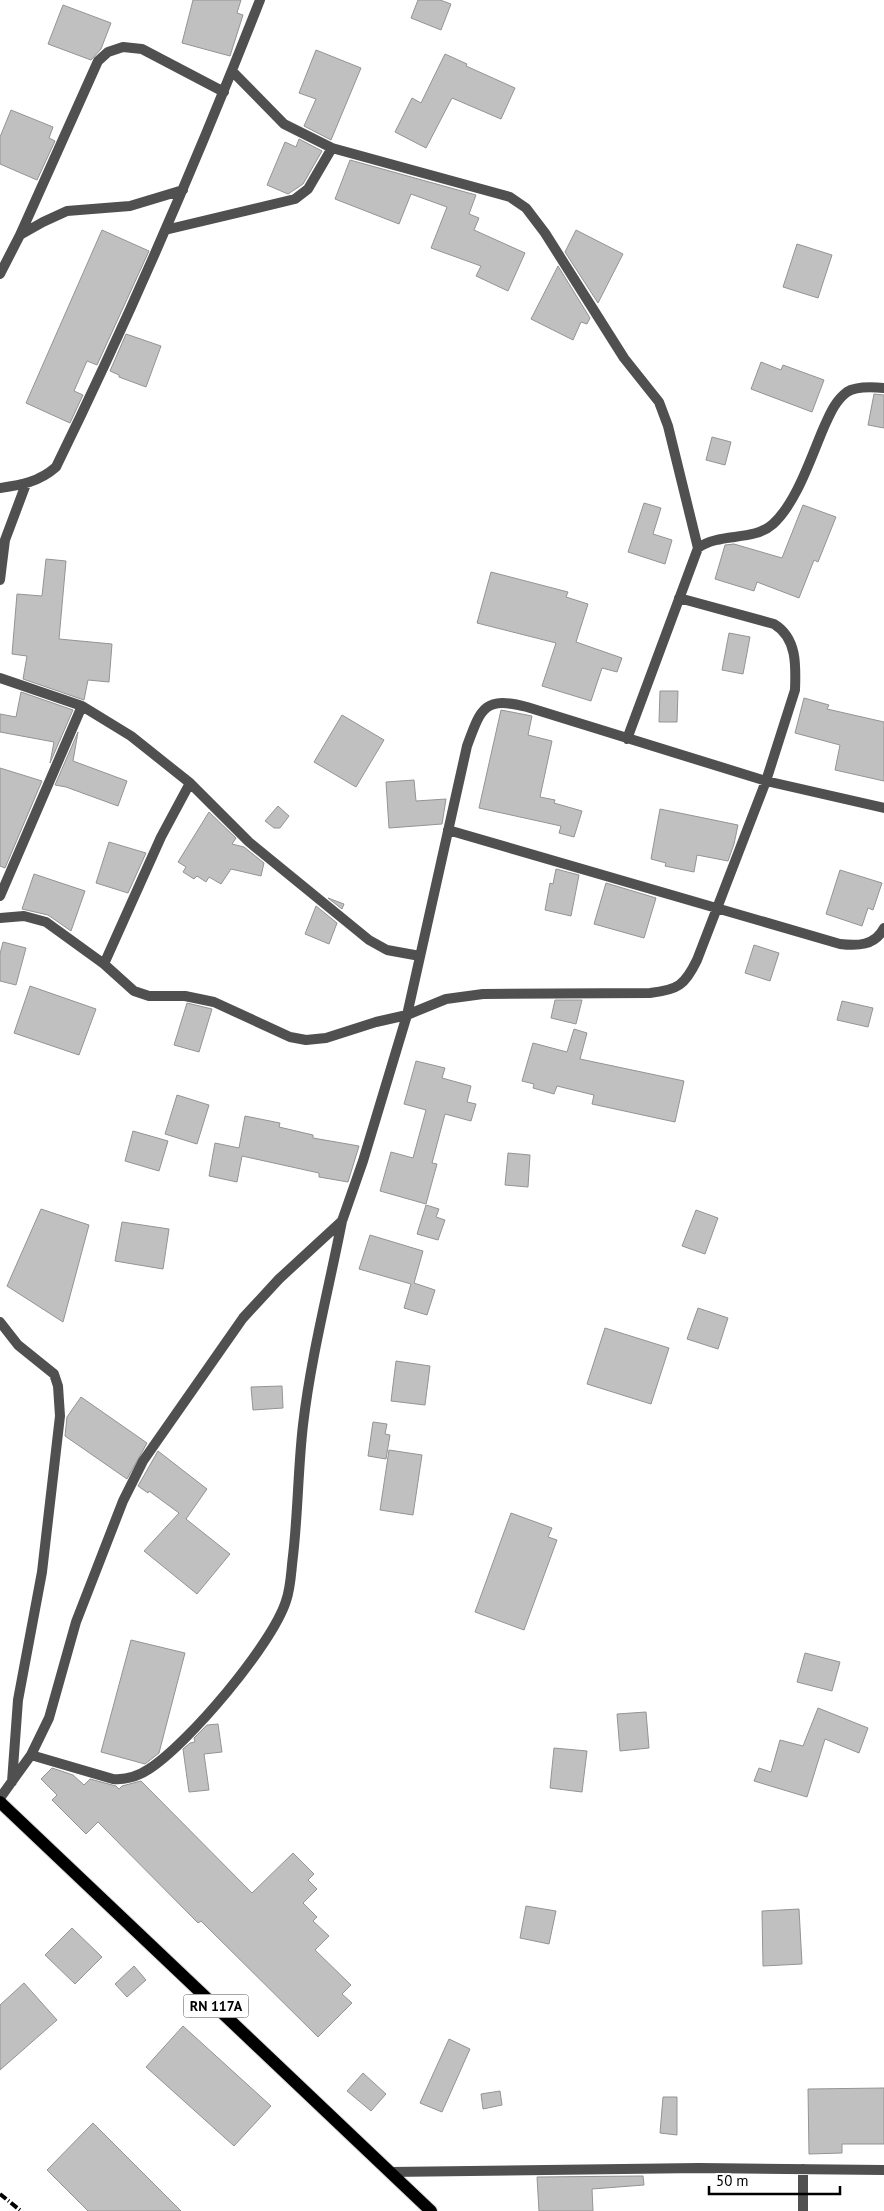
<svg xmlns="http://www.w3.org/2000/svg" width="884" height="2211" font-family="'PT Sans',sans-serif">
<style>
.building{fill:#c0c0c0;stroke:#949494}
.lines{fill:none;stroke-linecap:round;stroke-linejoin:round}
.primary-casing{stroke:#dbdbdb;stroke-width:14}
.street{stroke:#505050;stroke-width:10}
.primary{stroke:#000;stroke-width:12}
.rail{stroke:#000;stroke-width:4;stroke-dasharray:8 2.5 1 2.5;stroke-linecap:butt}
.labels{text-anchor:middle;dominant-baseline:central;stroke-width:4;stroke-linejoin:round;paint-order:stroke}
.shield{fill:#fff;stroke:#4c4c4c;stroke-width:1}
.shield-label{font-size:14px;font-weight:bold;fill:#000}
</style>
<rect width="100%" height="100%" fill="#fff"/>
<!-- building -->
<path class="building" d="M193 0H241L237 13 243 15 230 56 182 43Z
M418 0H440L451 4 441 30 411 18Z
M63 5 111 23 101 49 91 60 48 44Z
M316 50 361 68 331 140 304 126 316 99 299 93Z
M445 54 467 64 466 66 515 88 501 119 452 98 426 148 395 132 412 98 421 103Z
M11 110 53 127 49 138 55 141 37 180 0 164V137Z
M299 139 322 151 303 184 288 194 267 185 285 142 296 147Z
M350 160 476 195 469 214 479 218 474 230 525 253 508 291 476 276 481 266 431 248 447 207 411 194 399 224 335 199Z
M102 230 149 251 97 365 87 361 74 391 83 395 70 423 26 403Z
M576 230 623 254 598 303 565 252Z
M797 244 832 255 818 298 783 287Z
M558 266 590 318 587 324 581 322 573 340 531 319Z
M126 334 161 346 146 387 119 377V375L110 371Z
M761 362 781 370 783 365 824 380 812 412 751 389Z
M874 394 884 395V428L868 425Z
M712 437 731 442 725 465 706 460Z
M644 503 661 508 653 534 672 540 665 564 628 552Z
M803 505 836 517 818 562 814 560 799 598 757 582 754 591 715 579 725 545 734 544 782 558Z
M46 559 66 561 59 639 112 644 109 682 88 680 84 700 23 679 27 656 12 654 17 594 42 596Z
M491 572 568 592 566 597 588 604 576 642 622 658 617 672 602 668 591 701 542 686 556 643 477 623Z
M729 633 750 637 743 674 722 670Z
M660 691H678L677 722H659Z
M21 692 73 710 50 763 54 742 0 732V714L16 717Z
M804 698 829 705 827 709 884 722V781L835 770 840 745 795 733Z
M501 710 532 716 528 735 552 741 540 797 555 800 554 803 582 811 574 837 559 833 561 826 479 808Z
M342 715 384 740 356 787 314 762Z
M78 732 73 761 127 781 118 806 66 787 55 785Z
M0 768 42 781 5 868 0 866Z
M414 780 416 801 446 799 442 824 389 828 386 782Z
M278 806 289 816 280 828H274L265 821Z
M660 809 738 825 734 844 728 861 697 855 694 872 665 866 666 863 651 859Z
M209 812 236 838 232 844 244 847 264 863 261 876 231 869 221 884 209 877 206 882 197 876 194 879 183 872 186 867 178 862Z
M109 842 146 853 128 893 96 883Z
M556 869 579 875 571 916 545 910 550 883 553 884Z
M840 870 882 883 873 910 868 908 862 926 826 914Z
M34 874 85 891 71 931 48 915 22 909Z
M606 883 656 898 644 938 594 924Z
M328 898 344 904 342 909Z
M316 906 337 923 329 944 305 934Z
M3 942 26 948 16 985 0 981V954Z
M754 945 779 953 770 981 745 973Z
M30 986 96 1009 79 1055 14 1033Z
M555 1000H582L576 1024 551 1018Z
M842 1001 873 1008 868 1027 837 1020Z
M187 1003 212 1009 199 1052 174 1045Z
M574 1029 587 1033 580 1059 684 1081 675 1122 592 1104 594 1095 557 1086 554 1094 533 1088 534 1084 522 1081 533 1043 567 1052Z
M416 1061 445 1068 442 1078 471 1086 467 1102 476 1104 471 1121 445 1114 432 1163 437 1164 426 1204 380 1191 391 1152 413 1158 426 1110 404 1104Z
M177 1095 209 1105 197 1144 165 1134Z
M245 1116 280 1123 279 1127 313 1135V1138L359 1146 348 1182 319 1177V1173L242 1156 237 1182 209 1176 215 1143 239 1148Z
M133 1131 168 1141 159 1171 125 1161Z
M508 1153 530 1155 528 1187 505 1185Z
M426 1205 439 1209 436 1217 445 1220 438 1240 417 1234Z
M41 1209 89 1225 63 1322 7 1286Z
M696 1210 718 1218 705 1254 682 1246Z
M122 1222 169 1229 163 1269 115 1261Z
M370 1235 423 1251 414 1283 435 1290 427 1315 404 1308 411 1284 359 1269Z
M698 1308 728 1318 718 1349 687 1339Z
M605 1328 669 1348 651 1404 587 1384Z
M396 1361 430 1366 425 1405 391 1401Z
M282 1386 283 1408 253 1410 251 1387Z
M81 1397 147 1443 127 1479 65 1436 67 1417Z
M373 1422 387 1424 385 1434 390 1435 386 1459 368 1456Z
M389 1450 422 1455 413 1515 380 1510Z
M158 1451 207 1489 186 1519 230 1554 197 1594 144 1551 179 1513 149 1491 148 1493 138 1486Z
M511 1513 552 1528 548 1537 557 1540 524 1630 475 1612Z
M131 1640 185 1653 159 1753 145 1764 101 1752Z
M805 1653 840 1662 832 1691 797 1682Z
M818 1708 868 1728 859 1753 825 1739 807 1797 754 1781 759 1768 771 1772 780 1740 803 1746Z
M646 1712 649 1748 620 1751 617 1714Z
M218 1724 222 1752 204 1754 209 1790 189 1792 183 1749 190 1743 195 1742 194 1738 207 1725Z
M554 1748 587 1751 582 1792 550 1788Z
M52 1768 73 1775 84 1785 90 1779 116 1786 119 1789 122 1786 141 1781 252 1893 293 1853 314 1874 308 1880 317 1889 303 1903 317 1917 313 1921 329 1936 315 1950 351 1985 342 1994 352 2003 318 2037 201 1921 198 1923 98 1822 86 1834 52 1800 57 1795 41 1779Z
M526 1906 556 1911 549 1944 520 1938Z
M799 1909 802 1964 763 1966 762 1911Z
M72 1928 102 1957 75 1984 45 1955Z
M134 1966 146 1980 127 1997 115 1984Z
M24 1983 57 2020 0 2070V2005Z
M183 2026 271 2106 234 2146 146 2067Z
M449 2039 470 2049 442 2112 420 2103Z
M363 2073 386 2094 371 2111 347 2091Z
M884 2088V2144H842V2153L809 2154 808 2089Z
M500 2091 502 2105 483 2109 481 2094Z
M663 2097H677V2135L660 2133Z
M93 2123 181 2211H88L47 2170Z
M643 2176 644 2185 592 2189 593 2211H539L537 2177Z"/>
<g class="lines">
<defs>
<path id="primary" d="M0 1802 431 2211"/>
</defs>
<!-- primary casing -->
<use href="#primary" class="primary-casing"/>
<!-- street -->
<path class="street" d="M232 71 284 124 332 148 510 197 526 208 545 233 624 358 659 402 668 426 698 548
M165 230 295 199 308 189 332 148
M20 235 98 61 108 52 123 47 142 49 224 92
M0 274 20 235 43 222 67 211 130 206 183 190
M0 488C21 485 39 482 56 467 131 314 198 158 260 0
M0 580 5 540 26 484
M0 678 82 706 131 736 190 783 249 842 369 940 387 950 420 956
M627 739 698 548C720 532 753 542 773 524 797 502 811 457 824 427 830 414 835 401 847 392 856 386 873 387 884 388
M448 830 840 944C857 946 875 946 884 928
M0 896 82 706
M0 918 24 916 46 922 104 964 134 991 149 996H185L214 1002 290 1037 306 1040 326 1038 376 1022 407 1015 446 999 483 994 650 993C678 990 685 985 697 960L766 781 795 690C796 665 797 638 774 624L679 598
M104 964 161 837 190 783
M0 1322 18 1345 54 1374 58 1386 60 1416 42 1572 18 1700 12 1782
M31 1755 113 1779C126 1780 137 1777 149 1769 188 1744 272 1645 286 1601 291 1587 291 1571 293 1556 298 1513 298 1468 303 1425 311 1356 329 1288 342 1221
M0 1798 31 1755 49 1718 76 1622 123 1501 143 1461 243 1318 279 1279 342 1221 363 1161 407 1015 467 746C481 708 484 696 527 707L766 781 884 808
M803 2169V2211
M390 2172 699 2168 884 2170"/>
<!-- primary -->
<use href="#primary" class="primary"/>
<!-- rail -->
<path class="rail" d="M0 2194 21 2211"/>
</g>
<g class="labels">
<!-- shield labels -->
<rect class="shield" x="183.5" y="1994.5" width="65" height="23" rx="4"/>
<g class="shield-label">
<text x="216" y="2006">RN 117A</text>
</g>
</g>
<!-- scale -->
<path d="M709 2186v8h131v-8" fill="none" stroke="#000000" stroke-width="2.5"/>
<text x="716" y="2186" font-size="15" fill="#000000" stroke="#ffffff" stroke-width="4" paint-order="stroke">50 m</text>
</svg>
